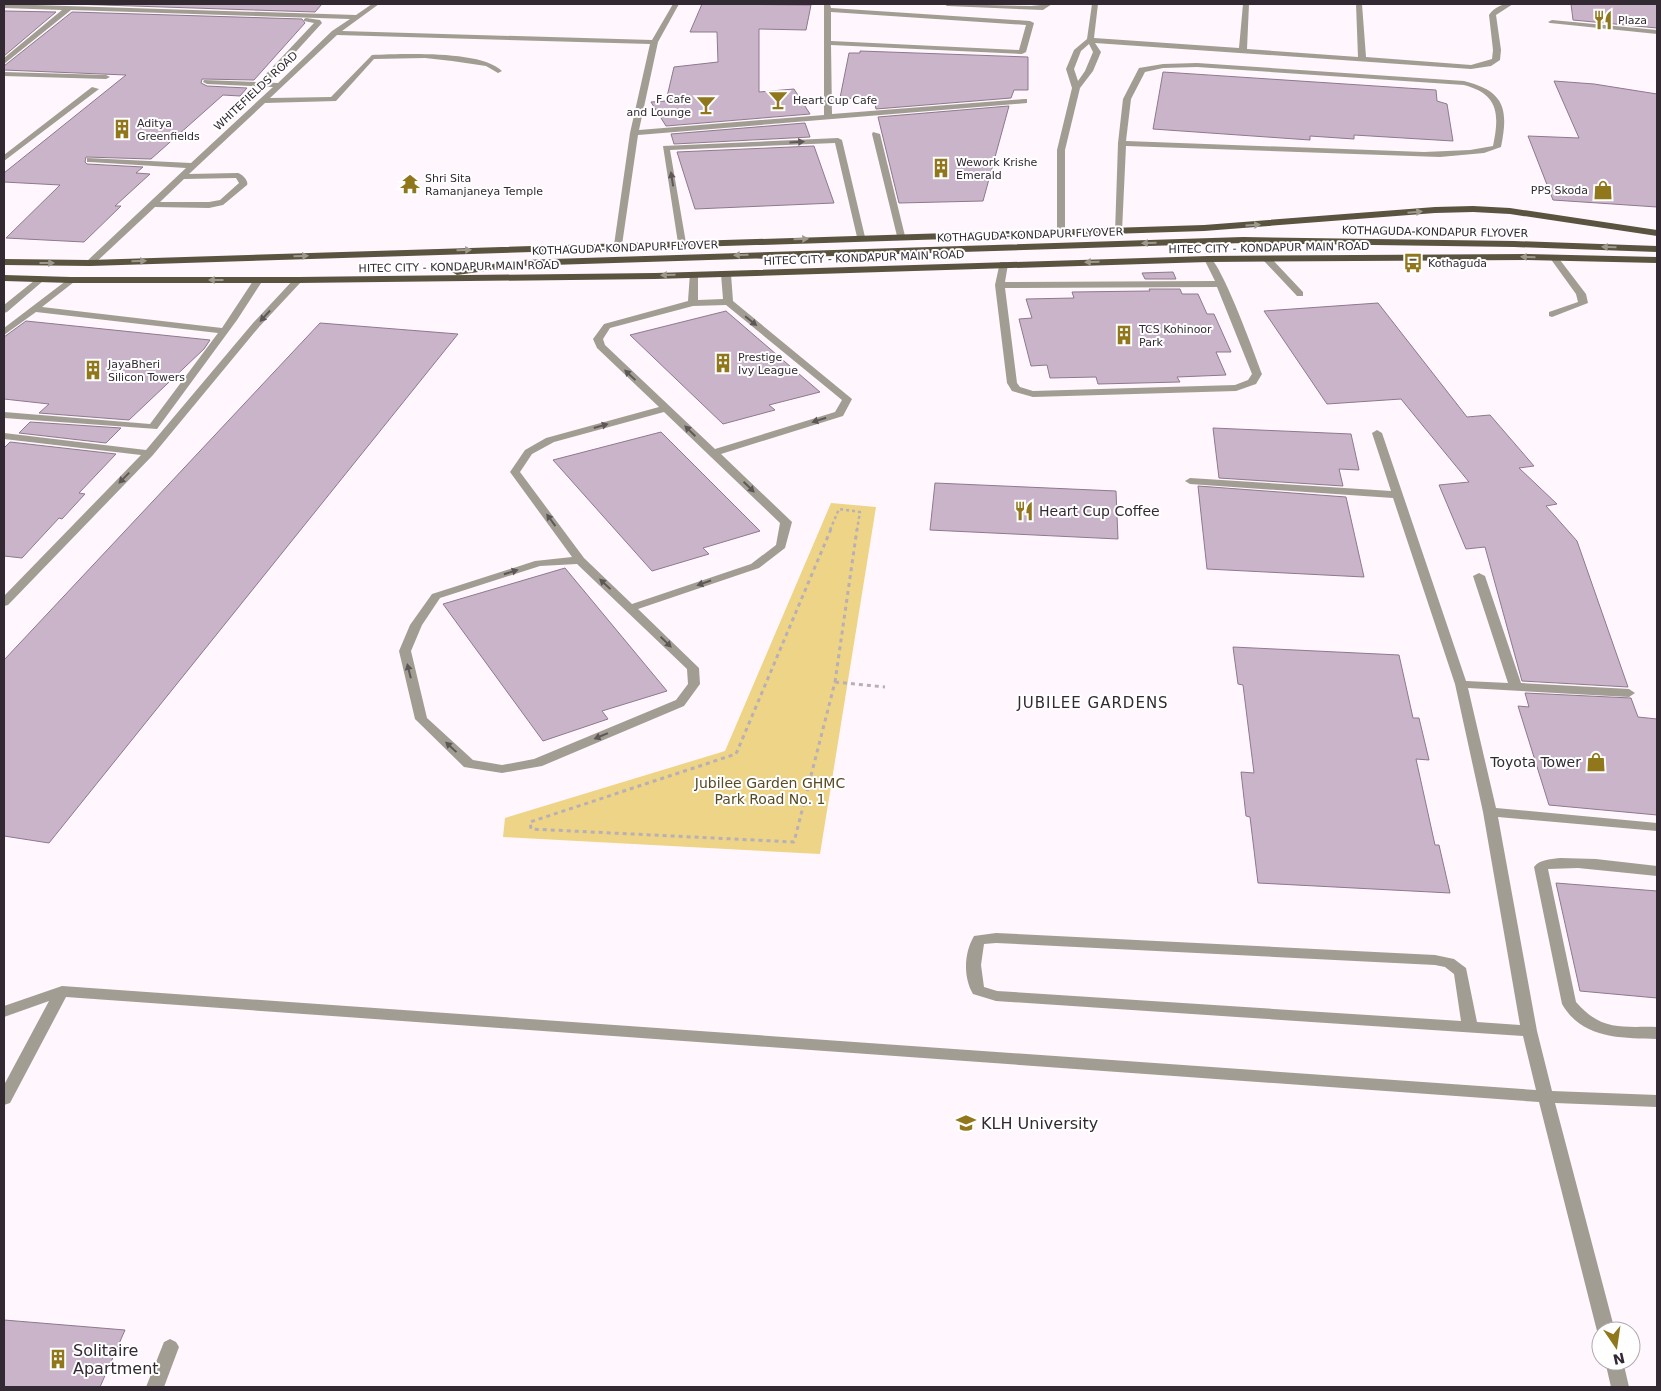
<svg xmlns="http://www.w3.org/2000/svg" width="1661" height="1391" font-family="'DejaVu Sans',sans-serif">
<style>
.green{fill:#eed487}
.building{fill:#cab4c9;stroke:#8d798c}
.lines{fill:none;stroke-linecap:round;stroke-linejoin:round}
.path-far1{stroke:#b8afb7;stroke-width:2.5;stroke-dasharray:3 3;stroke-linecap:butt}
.path{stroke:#b8afb7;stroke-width:3;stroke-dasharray:4 4;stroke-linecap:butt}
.minor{fill:#a19d92;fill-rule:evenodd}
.major{fill:#5a533f;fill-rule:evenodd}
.oneway{fill:#5e5758}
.oneway2{fill:#9c988c}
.labels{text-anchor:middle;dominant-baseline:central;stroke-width:4;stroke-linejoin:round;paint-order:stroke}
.far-poi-label{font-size:11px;fill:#322932;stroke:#fff;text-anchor:start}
.far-street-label{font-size:11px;fill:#322932;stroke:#fff}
.poi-label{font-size:14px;fill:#322932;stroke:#fff;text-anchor:start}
.park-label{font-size:14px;fill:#574a24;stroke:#fff}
.neighbourhood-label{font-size:15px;letter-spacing:1px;fill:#322932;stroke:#fff}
.near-poi-label{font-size:16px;fill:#322932;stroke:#fff;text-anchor:start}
</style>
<rect width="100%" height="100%" fill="#fff6fe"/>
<!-- green -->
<path class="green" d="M831 503 876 507 820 854 503 837 505 818 725 751Z"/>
<!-- building -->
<path class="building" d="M72 4H322L315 12Z
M702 4 811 5 806 30 759 29V92L794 89 810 114 666 126 651 102 666 101 674 67 718 62 717 32H690Z
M1571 4H1657V28L1573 20Z
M4 11 56 12 4 56Z
M72 12 302 19 305 23 254 80 202 79 201 83 207 86 247 88 240 96 223 95 151 159 86 157 85 162 87 164 143 167 136 173 150 174 115 206H121L84 242 6 238 60 185 4 182V173L126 75 4 70V66Z
M860 51 1028 57V90H1014L1011 98 876 109 874 99 840 98 849 53H860Z
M1163 72 1436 90 1437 101 1447 104 1453 141 1354 135V139L1310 136V140L1153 129Z
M1554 81 1594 84 1657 94V207L1553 200 1528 136 1579 138Z
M1009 106 983 201 899 203 878 117Z
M805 123 810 137 674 144 671 134Z
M814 146 834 203 695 209 677 152Z
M1173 272 1176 279H1145L1142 273Z
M1149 289H1180L1182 294H1198L1207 314H1214L1231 352H1216L1226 375 1177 377 1180 382 1098 384 1096 377 1050 378 1047 365 1031 366 1019 319 1032 318 1026 299 1074 298 1072 292 1150 291Z
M1378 303 1467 417 1490 415 1534 466 1519 468 1557 504 1546 506 1577 541 1628 687 1522 681 1485 547 1466 549 1439 485 1469 482 1401 399 1327 404 1264 311Z
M726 311 820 392 769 405 775 410 723 424 630 335Z
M26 321 210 340 204 349 129 420 39 413 49 404 4 399V337Z
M320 323 458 334 49 843 4 836V660Z
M30 422 121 428 106 443 19 433Z
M1213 428 1351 434 1359 470 1339 469 1343 486 1219 478Z
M661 432 760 531 703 548 709 554 652 571 553 460Z
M10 442 116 454 79 493 85 494 62 519 59 518 22 558 4 556V448Z
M935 483 1116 491 1118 539 930 530Z
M1198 486 1346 497 1364 577 1207 569Z
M565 568 667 691 602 711 608 719 543 741 443 604Z
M1233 647 1399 655 1413 718H1419L1429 760 1416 759 1435 845H1439L1450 893 1258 883 1250 817 1246 816 1241 772 1254 773 1243 685 1238 684Z
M1525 693 1631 698 1638 717 1657 719V815L1549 805 1518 706 1529 707Z
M1556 883 1657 891V998L1580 991Z
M4 1320 125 1330 100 1387H4Z"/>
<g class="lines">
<!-- path-far1 -->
<path class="path-far1" d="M830 530 839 509 860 512 857 530"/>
<!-- path -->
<path class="path" d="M831 529 736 754 530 822 531 829 794 842 835 682
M835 682 885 687
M835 682 857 529"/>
<!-- minor -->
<path class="minor" d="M4 4 356 15 372 4H379L342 31 652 40 673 4H679L658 42 639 130 824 115V4H830L831 8 1030 21 1034 23 1026 52 1022 54 831 45 832 114 1024 99H1027V103L638 135 622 245 618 248 614 245 630 133 650 44 337 35 270 98 331 97 372 55C402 54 481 50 502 71L498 73 486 66 452 61 425 58 374 59 336 101 265 103 189 174 238 173C242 174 249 181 247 185L223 205 209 208 155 207 93 265 90 266 86 263 87 261 186 168 90 162H87V158L191 163 273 87 207 84 203 82 204 80 278 83 332 31 350 19 71 10 4 64V58L62 10 4 8ZM831 12 1026 25 1019 50 831 41ZM236 178 239 183 220 200 209 202H160L184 179Z
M944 4 1031 6 1052 4 1043 10 947 6Z
M1092 4H1098L1094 38 1239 48 1243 4H1249L1247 49 1358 57 1356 4H1362L1366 57 1471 65 1492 59 1493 50 1489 15C1495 7 1503 3 1513 4L1496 15 1501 50 1500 60 1491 66 1471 69 1095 43 1101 52 1093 71 1080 88 1065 150V231L1061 234 1057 231V150L1072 88 1066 69 1074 50 1087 39ZM1089 44 1093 52 1085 71 1078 81 1074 69 1081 51Z
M306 18 320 20 322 23 271 79H265V75L314 23 304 21V19Z
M1552 20 1657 30V34L1550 23 1548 22Z
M1197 63 1464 81C1504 91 1509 108 1501 147L1484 153 1440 157 1126 146 1122 231 1115 233 1118 143 1123 99 1139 68 1163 64ZM1197 67 1464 85C1498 94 1500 113 1493 146L1470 150 1424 152 1126 141 1131 99 1145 72 1163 68Z
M4 72 106 75 110 77 106 79 4 76Z
M92 87 99 89 4 161V155Z
M873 132 880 134 905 236 904 238 897 236 872 134Z
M838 138 842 140 865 237 864 239 857 237 835 143 670 150 686 243 682 246 678 243 663 146Z
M1554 255 1557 256 1586 294 1588 303 1552 317 1549 316V312L1578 302 1576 294 1550 258Z
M1208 256C1221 261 1255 355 1262 374L1256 384 1236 391 1033 397 1012 391 1007 383 995 285 1000 262H1006L1008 264 1005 282 1215 281 1204 259ZM1217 287 1252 374 1248 380 1235 385 1033 391 1020 387 1017 383 1005 288Z
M1267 256 1270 257 1303 292V296H1297L1264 261 1263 259Z
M726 271 731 274 733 301 852 399 843 416 721 454 790 520 792 522 785 548 759 568 638 609 699 668 700 684 684 706 542 766 502 773 464 767 415 719 399 651 410 625 432 594 535 561 572 557 510 472 525 450 546 438 659 407 597 348 593 339 604 324 688 301 690 273 693 272 698 275V300L723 299 721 274ZM726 305 842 400 835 412 715 449 605 345 603 339 610 328 693 306ZM664 412 780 523 776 545 751 564 632 604 584 558 520 472 532 454 554 442ZM577 564 687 669 688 684 676 700 534 759 502 765 473 760 427 718 411 651 422 625 440 598 540 566Z
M40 276 45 279 43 281 7 312 4 313V305Z
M71 277 76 280 74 282 42 307 222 328 255 278 258 277 263 280 237 320 157 429 4 418V412L150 424 218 333 36 312 4 335V328Z
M298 277 303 280 301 282 259 327 153 455 8 605 4 606V596L141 455 4 439V433L146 450 253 323 295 278Z
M1377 430 1382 433 1466 681 1508 683 1473 576 1479 573 1485 576 1521 683 1629 689 1635 693 1629 697 1468 688 1496 808 1657 823V831L1498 817 1537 1031 1552 1091 1657 1095V1107L1555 1103 1615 1331H1601V1337L1597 1331 1539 1102 66 997 10 1103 4 1105V1085L49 1001 4 1017V1006L62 986 1536 1090 1523 1036 996 1001 973 994C963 977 964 953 974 936L996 933 1435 955 1454 959 1466 968 1477 1022 1520 1025 1483 812 1455 684 1393 498 1190 484 1185 481 1190 478 1391 491 1372 433ZM996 943 1435 965 1445 967 1454 974 1461 1021 997 991 984 987 981 965 984 944Z
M1561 858 1596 859 1657 866V876L1578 868 1548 869 1576 1002C1602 1032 1622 1026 1657 1027V1039C1621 1038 1582 1039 1562 1004L1534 867C1540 859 1552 859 1561 858Z
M170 1339 176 1342 179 1347 164 1387H146L164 1342Z
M1605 1361H1623L1629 1387H1611Z"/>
<!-- major -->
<path class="major" d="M1473 206 1510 208 1657 230V236L1510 214 1473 212 1435 213 1204 231 90 266 4 265V259L90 260 1204 225 1435 207Z
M1243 237 1514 241 1657 246V252L1514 247 1243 243 520 266 457 275 452 272 457 269 520 260Z
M1527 254 1657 257V263L1527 260 1208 262 655 279 298 283H71L4 281V275L71 277H298L655 273 1208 256Z"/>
</g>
<!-- one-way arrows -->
<defs><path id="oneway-solid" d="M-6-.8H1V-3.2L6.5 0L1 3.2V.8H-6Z" transform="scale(1.25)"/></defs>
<g class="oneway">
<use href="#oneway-solid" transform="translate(797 142) rotate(-3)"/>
<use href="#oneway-solid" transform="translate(672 179) rotate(-99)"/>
<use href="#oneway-solid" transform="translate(265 316) rotate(133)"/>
<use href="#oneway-solid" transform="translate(751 321) rotate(39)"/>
<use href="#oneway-solid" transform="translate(630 375) rotate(-137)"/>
<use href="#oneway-solid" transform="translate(819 420) rotate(162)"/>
<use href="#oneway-solid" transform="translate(601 426) rotate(-16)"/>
<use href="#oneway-solid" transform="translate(690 431) rotate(-136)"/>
<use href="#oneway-solid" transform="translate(124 478) rotate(134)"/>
<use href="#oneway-solid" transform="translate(749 487) rotate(44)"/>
<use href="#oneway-solid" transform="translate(551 520) rotate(-126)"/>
<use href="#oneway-solid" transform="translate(511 572) rotate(-18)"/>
<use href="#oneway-solid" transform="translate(704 583) rotate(161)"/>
<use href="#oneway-solid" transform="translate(605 584) rotate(-137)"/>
<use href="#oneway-solid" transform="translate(666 642) rotate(44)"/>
<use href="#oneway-solid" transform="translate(409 671) rotate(-104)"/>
<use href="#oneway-solid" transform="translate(601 736) rotate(157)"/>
<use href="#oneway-solid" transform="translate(451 747) rotate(-137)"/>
</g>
<g class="oneway2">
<use href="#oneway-solid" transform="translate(1415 212) rotate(-5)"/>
<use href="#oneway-solid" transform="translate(1253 225) rotate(-4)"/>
<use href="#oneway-solid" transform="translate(801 239) rotate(-2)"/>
<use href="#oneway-solid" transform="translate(1149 243) rotate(179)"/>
<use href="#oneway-solid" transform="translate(1609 247) rotate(-178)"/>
<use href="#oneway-solid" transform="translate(464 250) rotate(-2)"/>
<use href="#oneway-solid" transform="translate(741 255) rotate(178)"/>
<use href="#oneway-solid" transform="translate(301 256) rotate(-2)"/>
<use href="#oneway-solid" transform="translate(1528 257) rotate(-179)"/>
<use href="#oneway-solid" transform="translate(139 261) rotate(-2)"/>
<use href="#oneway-solid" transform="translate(1092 262) rotate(179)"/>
<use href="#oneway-solid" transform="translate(47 263)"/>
<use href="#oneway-solid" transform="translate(668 275) rotate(179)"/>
<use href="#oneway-solid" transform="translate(216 280) rotate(180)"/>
</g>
<!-- icons -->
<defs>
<symbol id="restaurant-bare" viewBox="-9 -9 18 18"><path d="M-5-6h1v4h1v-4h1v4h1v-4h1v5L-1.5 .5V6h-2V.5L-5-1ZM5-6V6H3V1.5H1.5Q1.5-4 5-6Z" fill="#91771c" stroke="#fff" stroke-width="2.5" paint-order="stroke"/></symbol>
<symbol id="bar-bare" viewBox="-9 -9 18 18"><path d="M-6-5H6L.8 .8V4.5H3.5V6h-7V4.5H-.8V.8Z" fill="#91771c" stroke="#fff" stroke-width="2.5" paint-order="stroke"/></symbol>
<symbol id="building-bare" viewBox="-9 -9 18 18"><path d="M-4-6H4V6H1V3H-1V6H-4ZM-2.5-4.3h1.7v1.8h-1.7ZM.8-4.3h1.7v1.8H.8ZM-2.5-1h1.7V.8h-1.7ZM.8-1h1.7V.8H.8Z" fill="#91771c" stroke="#fff" stroke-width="2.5" paint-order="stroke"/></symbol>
<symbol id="temple-bare" viewBox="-9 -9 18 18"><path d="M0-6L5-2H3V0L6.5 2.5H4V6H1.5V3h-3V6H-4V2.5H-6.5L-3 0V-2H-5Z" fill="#91771c" stroke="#fff" stroke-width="2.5" paint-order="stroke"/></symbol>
<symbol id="shop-bare" viewBox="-9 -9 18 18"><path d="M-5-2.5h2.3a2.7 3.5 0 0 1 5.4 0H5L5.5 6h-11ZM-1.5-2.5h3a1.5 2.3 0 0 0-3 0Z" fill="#91771c" stroke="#fff" stroke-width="2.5" paint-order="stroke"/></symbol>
<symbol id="bus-bare" viewBox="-9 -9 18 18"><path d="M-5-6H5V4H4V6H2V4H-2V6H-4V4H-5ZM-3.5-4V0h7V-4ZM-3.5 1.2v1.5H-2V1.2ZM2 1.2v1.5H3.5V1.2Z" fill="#91771c" stroke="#fff" stroke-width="2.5" paint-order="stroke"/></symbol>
<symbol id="university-bare" viewBox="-9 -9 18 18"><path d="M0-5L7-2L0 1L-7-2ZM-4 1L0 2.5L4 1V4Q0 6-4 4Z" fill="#91771c" stroke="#fff" stroke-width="2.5" paint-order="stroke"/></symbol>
</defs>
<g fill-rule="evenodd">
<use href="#restaurant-bare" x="1589" y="6" width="28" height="28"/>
<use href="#bar-bare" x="764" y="86" width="28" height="28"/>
<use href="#bar-bare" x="692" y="91" width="28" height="28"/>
<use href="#building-bare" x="108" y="115" width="28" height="28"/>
<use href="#building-bare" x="927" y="154" width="28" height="28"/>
<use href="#temple-bare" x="396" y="170" width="28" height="28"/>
<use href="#shop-bare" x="1589" y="176" width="28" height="28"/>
<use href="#bus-bare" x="1399" y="249" width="28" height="28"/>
<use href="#building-bare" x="1110" y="321" width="28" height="28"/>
<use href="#building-bare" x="709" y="349" width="28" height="28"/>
<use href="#building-bare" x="79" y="356" width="28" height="28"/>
<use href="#restaurant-bare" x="1010" y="497" width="28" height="28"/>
<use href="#shop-bare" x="1582" y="748" width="28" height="28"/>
<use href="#university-bare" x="952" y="1109" width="28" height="28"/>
<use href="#building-bare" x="44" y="1345" width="28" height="28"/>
</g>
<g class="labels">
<!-- far-poi labels -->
<g class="far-poi-label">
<text x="1618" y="20">Plaza</text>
<text x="691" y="99" text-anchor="end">F Cafe<tspan x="691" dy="13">and Lounge</tspan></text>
<text x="793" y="100">Heart Cup Cafe</text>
<text x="137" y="123">Aditya<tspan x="137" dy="13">Greenfields</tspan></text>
<text x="956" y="162">Wework Krishe<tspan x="956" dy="13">Emerald</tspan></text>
<text x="425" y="178">Shri Sita<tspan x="425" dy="13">Ramanjaneya Temple</tspan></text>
<text x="1588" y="190" text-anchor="end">PPS Skoda</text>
<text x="1428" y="263">Kothaguda</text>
<text x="1139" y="329">TCS Kohinoor<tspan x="1139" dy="13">Park</tspan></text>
<text x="738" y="357">Prestige<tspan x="738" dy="13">Ivy League</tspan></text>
<text x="108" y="364">JayaBheri<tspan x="108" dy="13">Silicon Towers</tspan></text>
</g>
<!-- far-street labels -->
<g class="far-street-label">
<text transform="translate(256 91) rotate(-43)">WHITEFIELDS ROAD</text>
<text transform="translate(1435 232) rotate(1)">KOTHAGUDA-KONDAPUR FLYOVER</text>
<text transform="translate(1030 235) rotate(-2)">KOTHAGUDA-KONDAPUR FLYOVER</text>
<text transform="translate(625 248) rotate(-2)">KOTHAGUDA-KONDAPUR FLYOVER</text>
<text transform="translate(1269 248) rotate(-1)">HITEC CITY - KONDAPUR MAIN ROAD</text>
<text transform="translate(864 258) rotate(-2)">HITEC CITY - KONDAPUR MAIN ROAD</text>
<text transform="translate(459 267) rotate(-1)">HITEC CITY - KONDAPUR MAIN ROAD</text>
</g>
<!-- poi labels -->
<g class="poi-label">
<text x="1039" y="511">Heart Cup Coffee</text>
<text x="1581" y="762" text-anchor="end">Toyota Tower</text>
</g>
<!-- park labels -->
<g class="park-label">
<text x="770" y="783">Jubilee Garden GHMC<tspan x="770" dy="16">Park Road No. 1</tspan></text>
</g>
<!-- neighbourhood labels -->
<g class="neighbourhood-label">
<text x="1093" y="703">JUBILEE GARDENS</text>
</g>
<!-- near-poi labels -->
<g class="near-poi-label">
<text x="981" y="1123">KLH University</text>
<text x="73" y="1350">Solitaire<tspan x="73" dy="18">Apartment</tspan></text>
</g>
</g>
<!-- border -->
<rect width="1661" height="1391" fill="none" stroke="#322932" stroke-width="10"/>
<!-- north arrow -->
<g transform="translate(1616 1346) rotate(167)"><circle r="24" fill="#ffffff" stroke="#ada9ad"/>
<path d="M0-4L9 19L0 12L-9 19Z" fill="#91771c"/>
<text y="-8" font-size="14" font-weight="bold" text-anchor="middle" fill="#322932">N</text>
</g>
</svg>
